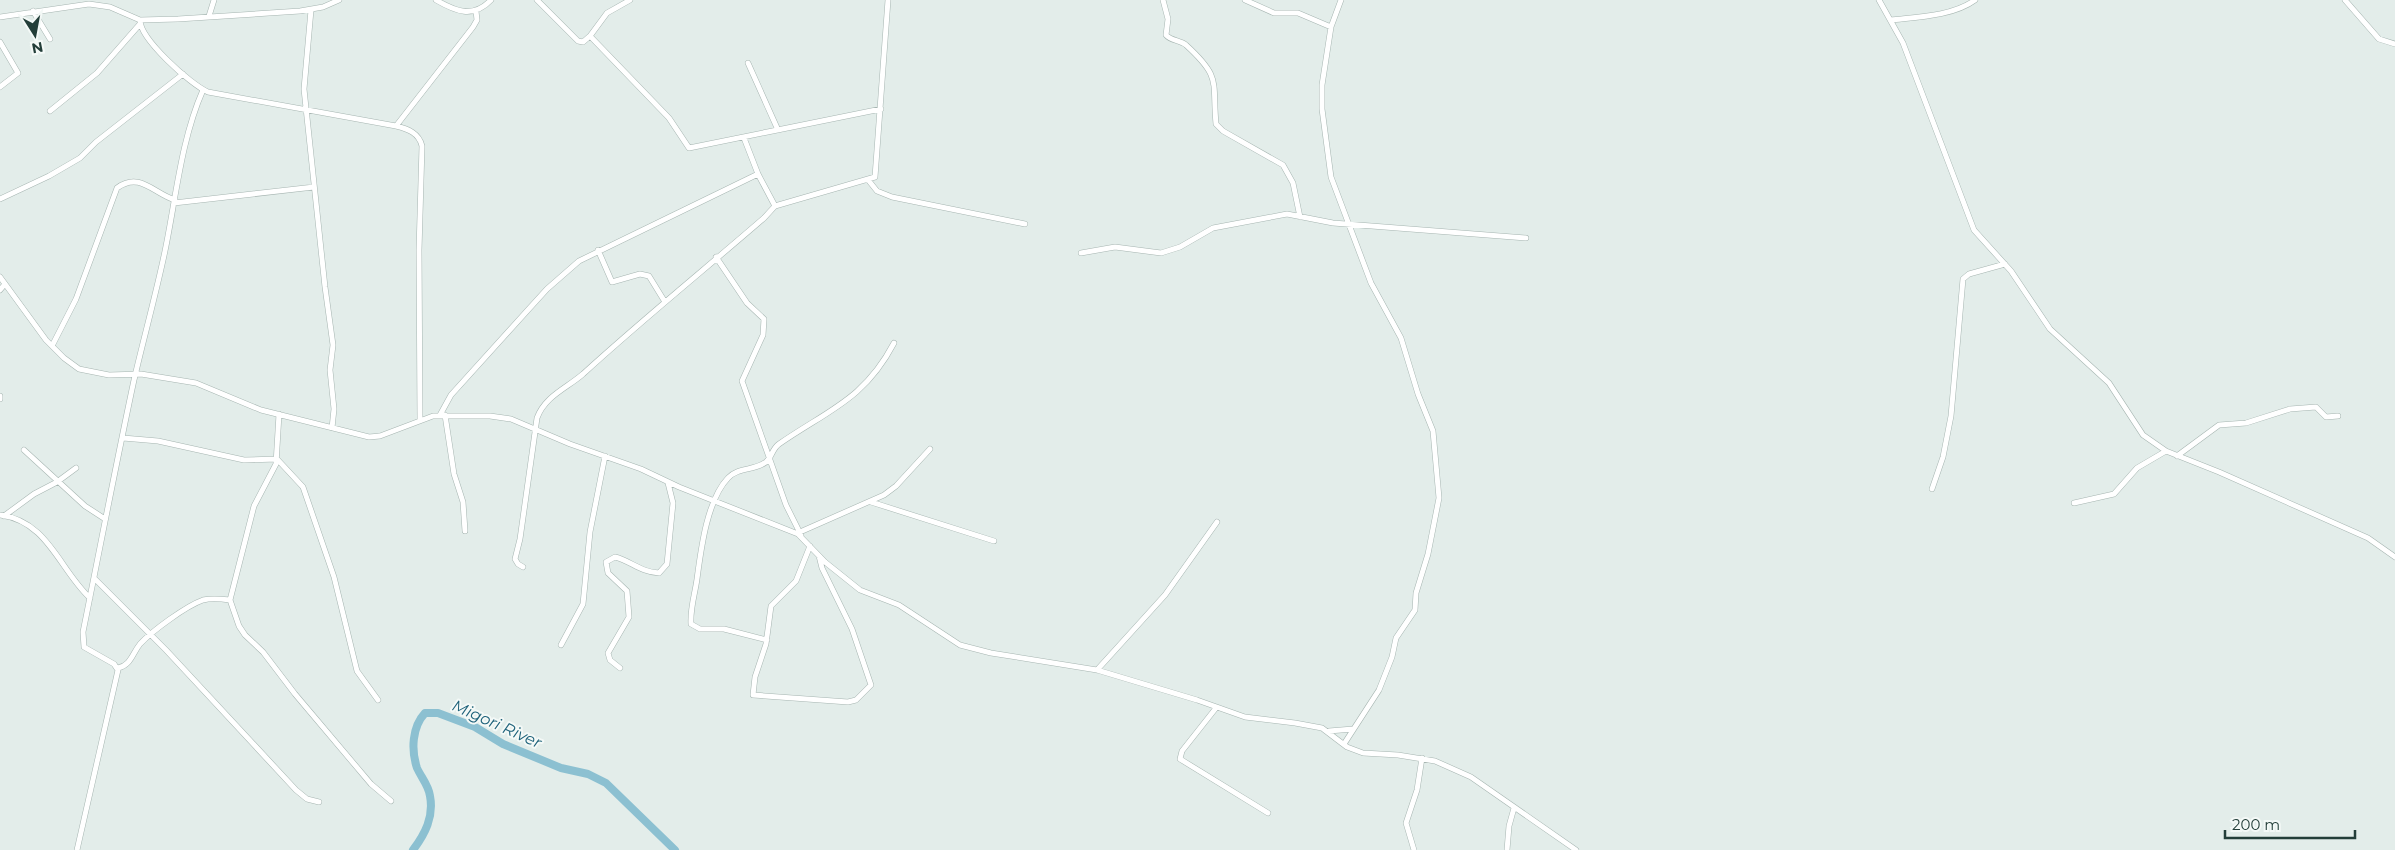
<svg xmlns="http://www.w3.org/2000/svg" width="2395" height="850" font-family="Montserrat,sans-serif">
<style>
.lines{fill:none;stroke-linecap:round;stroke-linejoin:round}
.river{stroke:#8cc0d1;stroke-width:8}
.minor-casing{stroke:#a6b5b1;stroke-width:6}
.minor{stroke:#fff;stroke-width:5}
.labels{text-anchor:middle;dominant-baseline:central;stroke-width:4;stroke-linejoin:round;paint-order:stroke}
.water-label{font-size:16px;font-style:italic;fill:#1e627a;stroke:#f4f9f7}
</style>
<rect width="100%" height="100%" fill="#e3edea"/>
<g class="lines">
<!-- river -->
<path class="river" d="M413 850C425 834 434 817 430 796 429 786 421 777 417 768 411 750 412 727 425 713H438L475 727 503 744 561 768 588 774 606 783 675 850"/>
<defs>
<path id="minor" d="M436 0C455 11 473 19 491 0
M537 0 578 41 583 42 590 36 669 118 689 148 881 109
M1163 0 1168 19 1166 35C1171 41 1180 40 1186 45 1222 78 1212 81 1216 124L1223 131 1283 165 1293 183 1300 217
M1245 0 1274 13H1298L1331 27
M1341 0 1331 27 1322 85V109L1331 177 1371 283 1401 338 1418 394 1433 431 1439 498 1428 554 1416 593 1415 610 1396 638 1392 657 1379 690 1344 744
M1879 0 1903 43 1974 230 2011 271 2050 329 2109 383 2143 435 2166 451 2219 472 2368 538 2395 557
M2345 0 2379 39 2395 44
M311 10 304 89 325 287 333 345 330 370 334 409 332 428
M33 11 50 39
M209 16 214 0
M0 17 89 4 110 7 140 20 178 19 300 11 323 7 339 0
M140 20C140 39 190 84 208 92L396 126C408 129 419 133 422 146L419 250 420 419
M1891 20C1918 17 1953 16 1975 0
M590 36 607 13 630 0
M0 42 18 73 0 87
M748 63 778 130
M50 111 97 73 140 24
M396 126 473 27 477 20 476 11
M744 138 758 174 775 206
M869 181 877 191 892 197 1025 224
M0 199 49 176 80 158 96 142 183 74
M174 203 314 187
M598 250 612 282 640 274 649 276 665 302
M1081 253 1115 247 1161 253 1180 247 1213 228 1287 214 1333 223 1526 238
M716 257 747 303 764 319 763 335 742 381 786 505 801 535
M0 277 46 340 64 358 79 369 109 375 141 374 196 383 261 410 369 437 380 436 433 416H490L511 419 570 444 641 469 679 487 798 534 825 562 860 590 899 605 960 645 991 653 1097 670 1197 700 1245 717 1295 723 1322 728 1347 747 1363 753 1398 755 1435 761 1471 777 1576 850
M0 290 5 284
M52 346 76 299 117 188C140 171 154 194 175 200
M0 396V399
M440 415 451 395 527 311 547 289 579 261 758 174
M445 415 454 474 463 502 465 531
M123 438 158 441 244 460 277 459 303 487 334 577 357 671 378 700
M24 450 85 506 105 519
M2177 456 2219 425 2246 423 2290 409 2316 407 2326 417 2338 416
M1932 489 1943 457 1951 416 1963 279 1969 274 2005 264
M871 502 994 541
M2074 503 2114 494 2137 468 2166 451
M0 515C48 521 59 569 90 598
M4 516 34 494 57 482 76 468
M800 532 884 495 896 486 930 449
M810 546 796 581 771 606 766 644 755 677 753 695 848 702 856 700 871 685 852 629 822 568 819 556
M523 567 518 564 515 559 520 539 537 418C545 396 567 388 583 374 642 320 704 270 764 218L775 206 875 177 888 0
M94 578 166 650 296 790 307 799 319 802
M230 600 239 626 245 635 263 652 295 694 371 784 391 801
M767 640 724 629H700L691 624C690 608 695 594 697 579 701 549 707 500 728 478 738 467 754 471 766 462 772 457 772 449 779 444 828 410 864 400 894 343
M561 645 583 604 590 532 605 456
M118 668C131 665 132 654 140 644 152 631 186 606 203 600 211 598 222 599 230 600L254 506 276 464 279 414
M620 668 610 660 608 653 629 617 627 591 608 573 606 562 615 557C631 561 640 572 659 573L667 564 673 503 668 483
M1097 670 1165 595 1217 522
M1216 708 1182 751 1180 759 1268 813
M1329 731 1353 729
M77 850 118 670 114 664 84 647 83 632C100 548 116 464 134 380 144 337 156 294 165 251 176 198 181 140 203 90
M1414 850 1406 823 1417 790 1422 758
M1507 850 1509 826 1514 808"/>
</defs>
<!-- minor casing -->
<use href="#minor" class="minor-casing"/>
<!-- minor -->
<use href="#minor" class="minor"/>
</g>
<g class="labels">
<!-- water labels -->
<g class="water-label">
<text transform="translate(497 724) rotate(24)">Migori River</text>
</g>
</g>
<!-- north arrow -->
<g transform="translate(35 35) rotate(169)" stroke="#f4f9f7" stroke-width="4" paint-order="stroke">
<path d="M0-4L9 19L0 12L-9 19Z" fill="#233e39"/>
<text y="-8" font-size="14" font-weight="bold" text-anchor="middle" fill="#233e39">N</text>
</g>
<!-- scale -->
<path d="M2225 830v8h130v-8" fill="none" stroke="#233e39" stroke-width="2.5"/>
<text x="2232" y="830" font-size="15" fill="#233e39" stroke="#f4f9f7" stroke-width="4" paint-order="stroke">200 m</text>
</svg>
